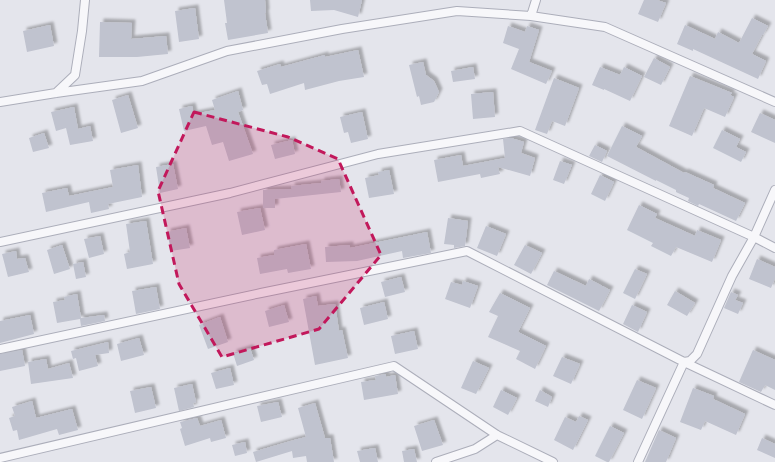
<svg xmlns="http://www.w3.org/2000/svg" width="775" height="462" font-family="Ubuntu,sans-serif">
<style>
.building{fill:#c0c3cf;filter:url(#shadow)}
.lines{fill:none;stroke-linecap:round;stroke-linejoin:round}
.service-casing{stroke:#acaeba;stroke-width:10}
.service{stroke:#f7f7fa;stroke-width:8}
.marked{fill:#c2185b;fill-opacity:0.2;stroke:#c2185b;stroke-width:3;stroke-dasharray:8 5;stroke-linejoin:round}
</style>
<defs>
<filter id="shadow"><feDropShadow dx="3.5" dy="-3.5" stdDeviation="1" flood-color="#0004"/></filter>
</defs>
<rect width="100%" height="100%" fill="#e4e5ec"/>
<!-- building -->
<path class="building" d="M224 0H265L266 13H265L268 33 228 40 225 23H227Z
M310 0H362L358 17 334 10 311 11Z
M644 0H657L666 3 658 22 638 14Z
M195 8 199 39 179 42 175 11Z
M752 18 768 26 763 35H762L752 54 766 61 758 79 693 49V51L677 44 685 25 715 39 718 32 739 43Z
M100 22 132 23 131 39 166 36 168 54 137 57H99Z
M50 25 54 46 27 52 23 31Z
M508 26 525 32 527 26 539 30 529 62 552 71 546 84 511 69 519 49 503 43Z
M358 50 364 77 339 81 305 90 304 83 270 94 267 84 262 85 257 71 280 64 281 67 325 55V57Z
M654 58 670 67 661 85 644 77Z
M423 62 426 75 434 81 439 92 434 102 421 105 419 96 417 97 409 65Z
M473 67 475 79 453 82 451 71Z
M600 67 620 75 624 67 642 76 630 101 604 89V90L592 85Z
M690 76 732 93 730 95 734 97 725 117 704 108 692 136 669 126Z
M554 78 579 88 565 126 552 121 547 134 535 130Z
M238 91 243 110 238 112 253 154 229 161 223 142 212 145 206 126 184 131 179 109 192 106 194 114 215 110 212 100Z
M493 92 495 117 473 119 471 94Z
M128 95 138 128 121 133 112 100Z
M74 107 78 129 90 126 93 141 70 145 66 128 56 131 51 112Z
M362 112 368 139 351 143 348 132 344 133 340 117Z
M760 113 775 120V143L751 132Z
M622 126 642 136 636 147 684 173 685 172 714 185 713 188 745 203 736 221 699 204 698 206 688 201 689 198 678 193 676 192V190L656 180V181L607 156Z
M722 130 740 139 736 147 746 152 741 162 713 148Z
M44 133 49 148 33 152 29 138Z
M511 138 524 142 521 153 535 158 530 176 498 167 500 174 481 178 480 174 438 182 434 160 461 155 463 166 505 158 503 139Z
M292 140 295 154 275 159 271 145Z
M595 145 607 151 602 162 589 156Z
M560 161 572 165 564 184 553 180Z
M173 164 178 189 160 193 156 167Z
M138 165 142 197 108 204 109 209 91 213 89 202 46 212 42 193 67 188 69 196 113 187 110 170Z
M389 170 394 194 369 198 365 178 379 175 378 172Z
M600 175 614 182 605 201 591 194Z
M339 179 341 192 275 199V208H263V190L292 189 291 186 321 183V181Z
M639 205 657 214 655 218 695 236 697 230 721 240 712 262 676 247 671 256 651 246 653 243 627 230Z
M260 208 265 230 242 235 237 212Z
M448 218 468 221 465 246 454 248V245L444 244Z
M146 221 153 264 127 269 124 254 130 252 126 224Z
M486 226 506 234 497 256 477 248Z
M186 228 190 248 171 251 167 232Z
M427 232 431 253 403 258 402 251 357 261 326 262 325 247 350 245V248Z
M100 236 104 254 89 258 84 239Z
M306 244 311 269 288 273 287 269 260 274 257 258 274 255V250Z
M62 245 70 269 54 274 47 250Z
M525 245 542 253 531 274 514 265Z
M16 251 17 259 25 258 29 272 8 277 2 254Z
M757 259 775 267V278L771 288 749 279Z
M83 262 86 277 76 279 73 264Z
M635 269 647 274 635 299 623 293Z
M554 271 586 286 589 279 610 290 599 311 547 285Z
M401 277 405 292 385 297 381 282Z
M463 281 478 286 470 308 445 299 451 282 462 285Z
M156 287 160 309 136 314 132 291Z
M675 291 695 303 687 316 667 305Z
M731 292 738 295 735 300 743 303 738 314 724 308Z
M500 293 530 308 518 332 546 346 535 369 516 359 520 351 488 337 498 316 489 312Z
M77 294 81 318 104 315 105 321 81 326 80 319 57 323 53 302 65 300 64 297Z
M316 296 318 306 335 304 339 331 342 330 348 358 315 365 303 299Z
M384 302 388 319 364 325 360 308Z
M284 305 289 322 269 327 265 311Z
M632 305 647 312 638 332 623 324Z
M30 315 34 334 0 343V321Z
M220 317 228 342 208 349 199 325Z
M414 331 418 349 395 354 391 336Z
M139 338 144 355 121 361 117 344Z
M108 342 109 353 95 355 98 366 79 371 76 358 73 359 71 351Z
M250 348 254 360 237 366 233 353Z
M22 350 25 366 0 371V354Z
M753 350 775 360V390L765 385 761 392 739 382Z
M562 357 580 364 571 384 553 376Z
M46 359 48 369 69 363 73 378 31 384 28 362Z
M473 361 489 368 476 394 461 388Z
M230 368 234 385 216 389 211 373Z
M386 374V377L395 375 398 394 364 400 361 382 376 380 375 376Z
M637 380 656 388 642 419 623 410Z
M192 384 196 402 193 403 194 407 179 411 174 388Z
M151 387 156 408 135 413 130 391Z
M693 388 714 396 713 399 745 414 736 435 705 421 701 430 680 422Z
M501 390 517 398 508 415 493 407Z
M540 390 552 397 548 407 535 401Z
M32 401 36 418 72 409 78 430 59 435 57 429 19 440 17 430 13 431 9 418 15 416 12 407Z
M278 402 282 417 261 422 257 406Z
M315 403 325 438H330L334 462H307L306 456 293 458 292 451 256 462 253 452 294 440 306 437 298 408Z
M579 416 588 420 573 450 554 440 565 417 576 422Z
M197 418 200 426 221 420 226 438 211 442 210 438 185 446 180 429 182 428 180 422Z
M434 420 443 445 422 451 414 426Z
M610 426 624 433 609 462H607L595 456Z
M659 430 676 438 666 462H645Z
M762 438 775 444V458L757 450Z
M245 442 247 453 235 456 232 445Z
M375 448 378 462H360L357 451Z
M414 449 417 462H404L402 451Z"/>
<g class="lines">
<defs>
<path id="service" d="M531 16 536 0
M56 93 75 75 82 31 85 0
M0 102 56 93 142 81 227 51 342 29 457 11 531 16 605 27 775 102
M0 242 230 193 378 154 520 131 754 237 775 248
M0 349 261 293 467 251 684 362 775 405
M0 458 394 366 497 435 553 462
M436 462 475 449 497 435
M638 462 684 362 690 361 697 354 732 276 754 237 775 190"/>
</defs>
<!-- service casing -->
<use href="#service" class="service-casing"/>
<!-- service -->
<use href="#service" class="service"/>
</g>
<!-- marked area -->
<path class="marked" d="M194 112 288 137 338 159 381 255 319 329 222 357 179 284 158 191Z"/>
</svg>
